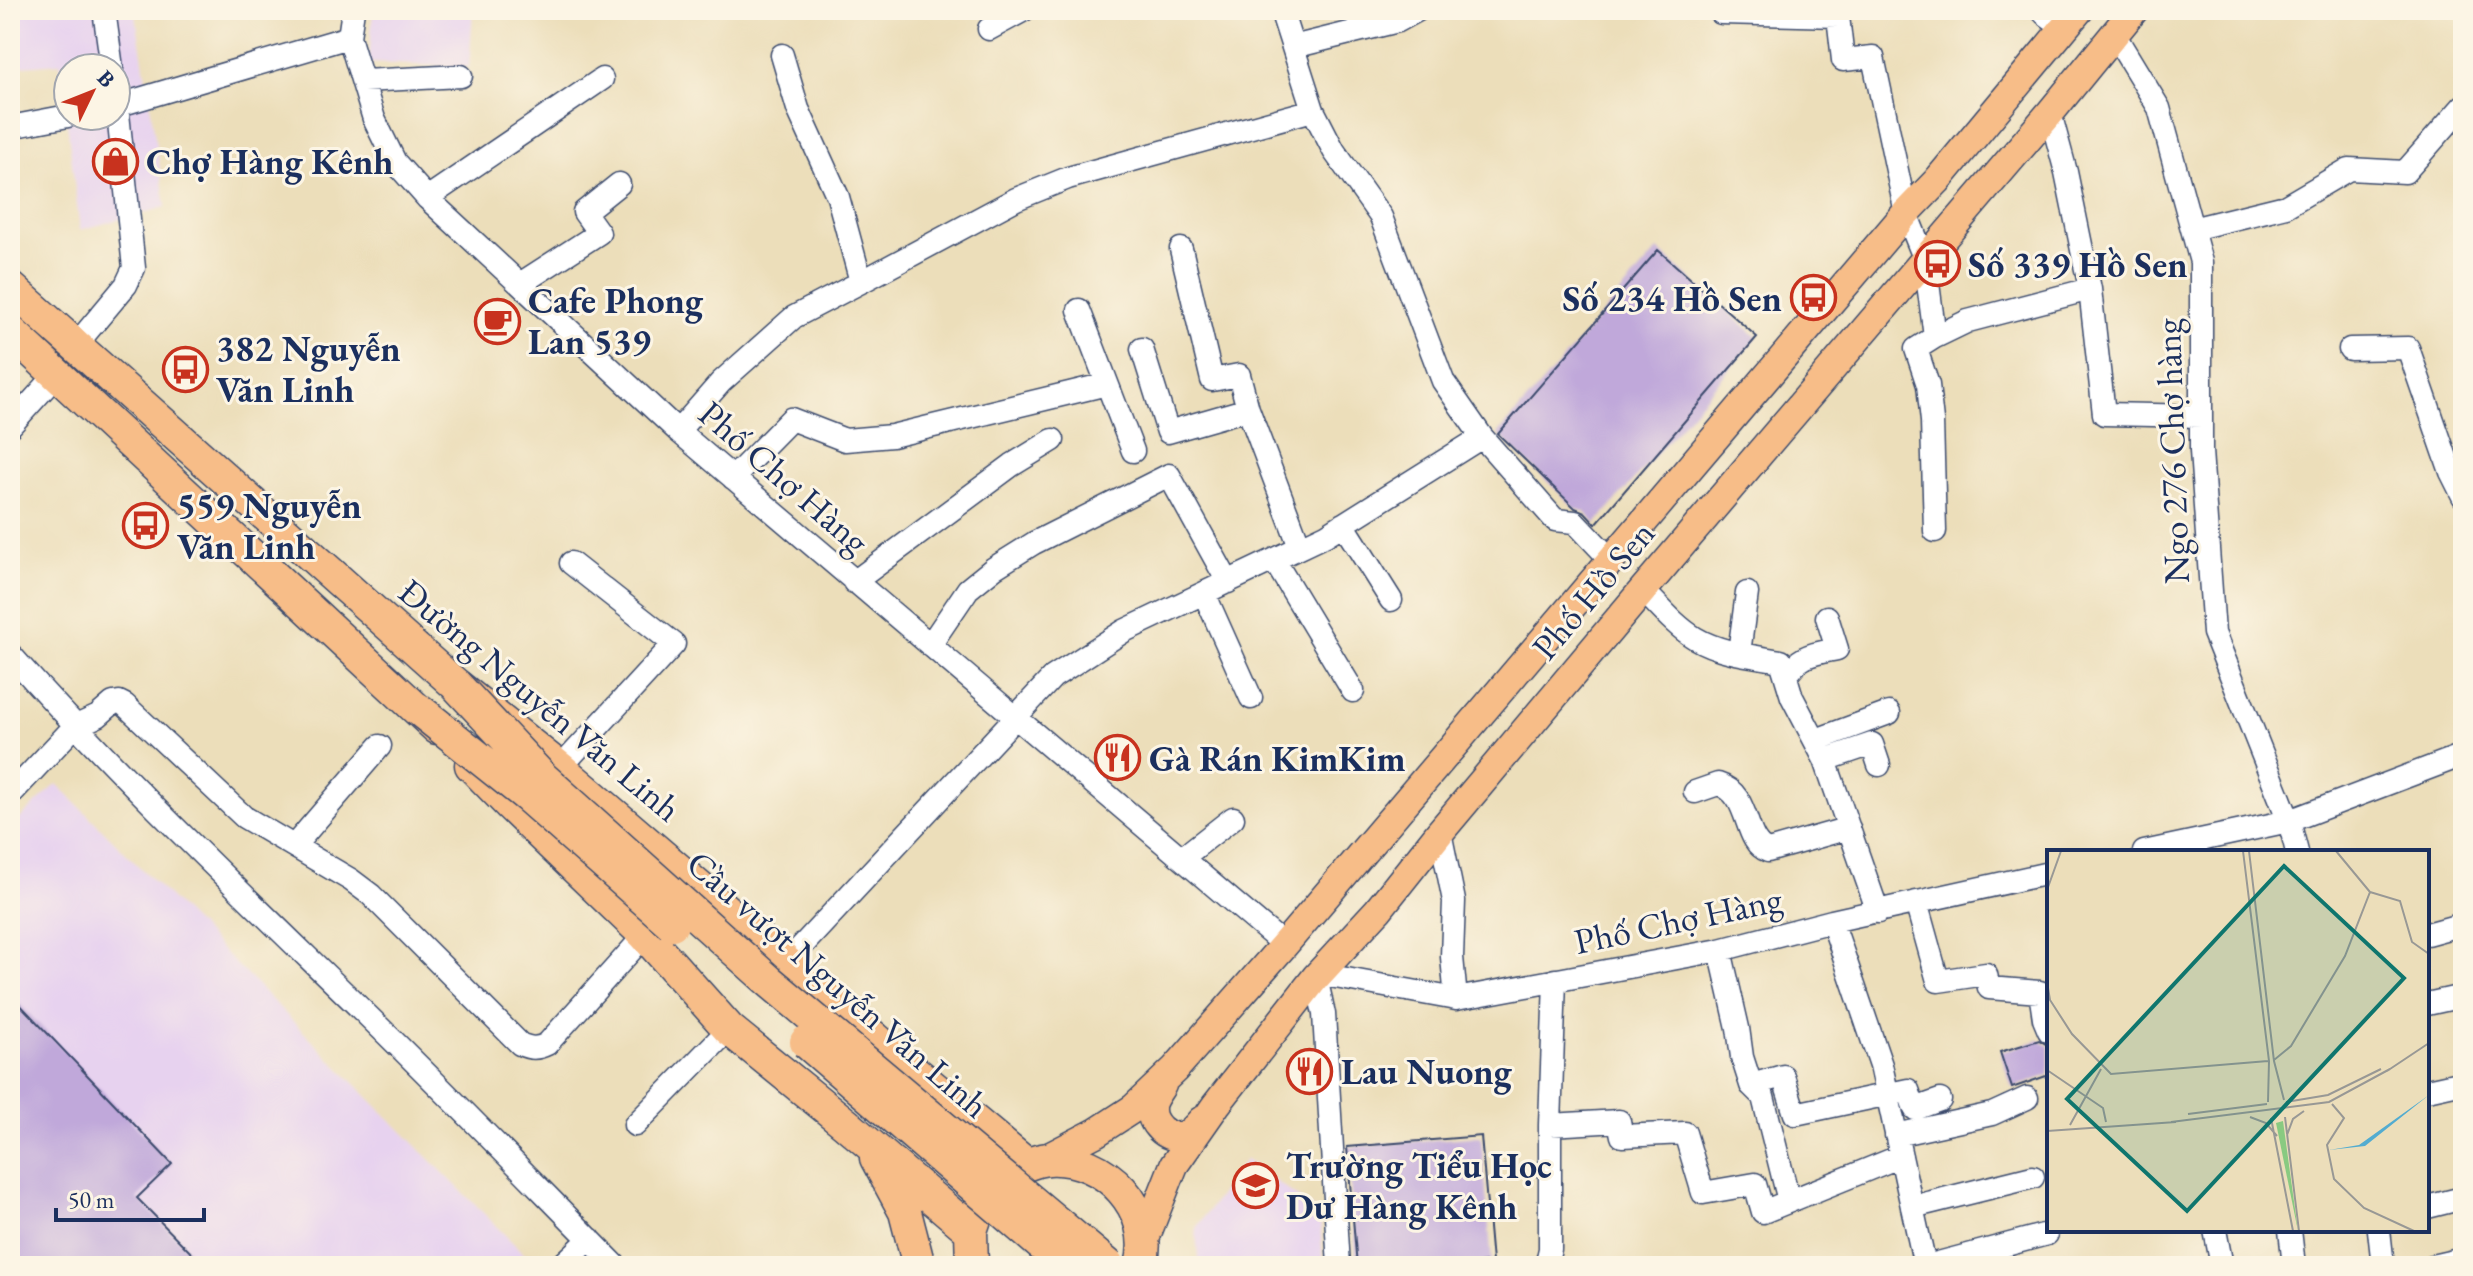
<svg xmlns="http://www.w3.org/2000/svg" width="2473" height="1276" font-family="'EB Garamond',serif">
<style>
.built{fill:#e7d2ef;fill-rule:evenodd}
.building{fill:#c0a8da}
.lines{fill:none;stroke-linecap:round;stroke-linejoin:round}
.minor-casing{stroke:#3a496c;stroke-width:25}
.major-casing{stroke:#3a496c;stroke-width:31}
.highway-casing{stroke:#3a496c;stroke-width:35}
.minor{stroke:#fff;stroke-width:22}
.major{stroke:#f7bd88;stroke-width:28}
.highway{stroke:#f7bd88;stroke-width:32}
.highway-bridge-casing{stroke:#3a496c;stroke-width:35;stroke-linecap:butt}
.highway-bridge{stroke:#f7bd88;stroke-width:32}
.labels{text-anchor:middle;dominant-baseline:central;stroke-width:6;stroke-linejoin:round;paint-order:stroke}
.poi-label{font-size:36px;font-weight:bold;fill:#1b2f5e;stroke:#fcf5e5;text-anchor:start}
.street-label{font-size:36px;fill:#1b2f5e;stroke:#fcf5e5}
.inset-road{fill:none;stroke:#989895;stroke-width:2}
.view{fill:#0f766e;fill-opacity:0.15;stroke:#0f766e;stroke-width:4}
.inset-edge{fill:none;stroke:#1b2f5e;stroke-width:4}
</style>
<rect width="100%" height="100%" fill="#fcf5e5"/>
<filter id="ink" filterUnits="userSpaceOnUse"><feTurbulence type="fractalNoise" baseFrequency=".0125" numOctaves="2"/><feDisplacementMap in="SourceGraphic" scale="16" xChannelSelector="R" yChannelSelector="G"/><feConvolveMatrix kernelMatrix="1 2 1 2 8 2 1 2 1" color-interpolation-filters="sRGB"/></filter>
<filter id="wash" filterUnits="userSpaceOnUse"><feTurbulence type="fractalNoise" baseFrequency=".006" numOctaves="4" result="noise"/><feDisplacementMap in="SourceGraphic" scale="32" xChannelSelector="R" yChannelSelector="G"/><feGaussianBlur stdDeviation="1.8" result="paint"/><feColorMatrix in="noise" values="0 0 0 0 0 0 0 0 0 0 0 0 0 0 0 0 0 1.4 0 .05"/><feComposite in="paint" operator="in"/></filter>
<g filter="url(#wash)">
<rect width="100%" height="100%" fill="#ecdeba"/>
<!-- built -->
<path class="built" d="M10 10H135L166 207 80 230 60 63 10 67ZM68 68H116V116H68Z
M373 10H473L469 67 369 63Z
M57 784 536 1266H10V828Z
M1246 1159 1320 1214 1323 1266H1207L1198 1260 1196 1228Z"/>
<g id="blocks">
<!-- building -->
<path class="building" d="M1658 250 1757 337 1596 524 1585 512 1575 508 1498 434Z
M10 994 172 1164 137 1198 204 1266H10Z
M2039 1040 2049 1046V1075L2012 1088 2000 1052Z
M1481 1136 1492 1262 1442 1266H1357L1347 1147Z"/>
</g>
</g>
<g filter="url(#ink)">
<use href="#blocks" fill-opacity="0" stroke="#3a496c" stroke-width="2"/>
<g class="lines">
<defs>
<path id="minor" d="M104 10 112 68
M353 10 349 37 374 119 395 162 427 198 678 431 1284 945
M1281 10 1313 110 1334 151 1381 217 1443 381 1482 437 1555 520 1575 522 1611 560
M2043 10 2044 13 2065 28
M1721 13 1838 16 1843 60 1873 57 1906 213 1925 260 1935 337 1916 349 1928 385 1932 421 1935 531
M989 29 1024 10
M2114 34 2159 108 2201 262V451L2214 633 2289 821 2297 852
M1293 47 1398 21 1418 10
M363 81 461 76
M116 106 349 37
M2050 113 2066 172 2090 289 2104 414 2201 416
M10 127 68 116
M427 198 602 79
M2192 229 2286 206 2349 169 2405 172 2463 106
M1181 249 1212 380 1239 375 1248 409
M861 282 1016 199 1068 178 1313 110
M520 284 599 233 584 212 619 184
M1079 310 1133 451
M1935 337 1968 321 2090 289
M75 346 126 285 134 268 116 94
M1142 349 1168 432 1248 409 1300 547
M2350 349 2408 348 2451 472 2463 496
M10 426 57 374
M678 431 721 382 794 317 861 282 838 197 798 109 782 55
M733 478 791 419 845 440 892 436 1107 384
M1343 524 1391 600
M1274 560 1353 691
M854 582 1012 465 1053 440
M1643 590C1659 606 1675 626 1695 638 1720 653 1753 656 1781 661L1792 697 1825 760 1878 912
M1204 593 1251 698
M930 645 968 589 994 568 1034 543 1169 475 1228 582
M1739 653 1747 593
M10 654C123 781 247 898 368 1016 452 1098 534 1183 616 1266
M1786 677C1800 654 1813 654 1837 649L1827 617
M1816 740 1889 713
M1825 760 1872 744 1879 765
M560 768 674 644 571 563
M1695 792 1718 784C1752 794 1742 842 1768 851L1849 828
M10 795 74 727 98 716 113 703 119 702 125 705 244 817 351 880 371 895 520 1044C531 1049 537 1049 547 1044L645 935
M1440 832 1454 901 1452 957 1456 999
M294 846 380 746
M2144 852 2289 821 2463 755
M1182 858 1233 818
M1916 902 1938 981 1986 974 1989 988 2040 992 2044 1019 2049 1031
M1832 921 1881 1065 1925 1266
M2427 934 2463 924
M1720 950 1738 1028 1742 1057 1751 1085 1763 1097 1789 1201
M787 962 1053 677 1124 631 1326 535 1482 437
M1319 974 1456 999 1720 950 1832 921 2049 873
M1316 977 1324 1014 1339 1266
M2427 1004 2463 996
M1751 1085 1783 1076 1795 1114 1908 1090 1915 1109 1940 1100
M2427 1090 2463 1082
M635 1125 729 1029
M1550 1125 1619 1121 1622 1136 1685 1133 1703 1193 1755 1184 1763 1212 1901 1156
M1896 1135 1992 1114 2027 1098
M1912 1207 2033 1177
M2427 1207 2463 1198
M2215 1230 2222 1266
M2290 1230 2294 1266
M2379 1230 2383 1266
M561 1266 590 1239
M1546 1266 1550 1249V1125L1555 980
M1927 1266 2047 1234
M2432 1266 2463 1259"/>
<path id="major" d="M1162 1085C1158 1092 1151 1100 1151 1108 1150 1123 1166 1139 1181 1136 1189 1135 1196 1127 1201 1121
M1045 1159 1097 1132 1134 1108 1175 1069 1284 945 1906 213 1937 181 2079 10
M1144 1241 1174 1165 1216 1105 1316 977 1378 910 1440 832 1643 590 2050 113 2134 10"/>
<path id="highway" d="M10 287 455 684 560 768 891 1052 1026 1164
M10 331 437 728
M471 765 510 805 645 935 729 1029 846 1124 971 1231
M876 1158 905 1212 919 1266
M1008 1174C1021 1167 1034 1160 1049 1159 1105 1156 1156 1209 1141 1266
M972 1266 971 1231 977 1213"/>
</defs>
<!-- minor casing -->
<use href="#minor" class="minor-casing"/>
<!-- major casing -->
<use href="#major" class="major-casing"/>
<!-- highway casing -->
<use href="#highway" class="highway-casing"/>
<!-- minor -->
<use href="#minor" class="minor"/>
<!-- major -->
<use href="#major" class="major"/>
<!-- highway -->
<use href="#highway" class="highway"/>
<defs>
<path id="highway-bridge" d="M455 684 542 777 769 981 1109 1266
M418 709 527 796 672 924
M806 1042 1066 1266"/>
</defs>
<!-- highway-bridge casing -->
<use href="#highway-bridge" class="highway-bridge-casing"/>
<!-- highway-bridge -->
<use href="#highway-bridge" class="highway-bridge"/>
</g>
</g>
<!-- icons -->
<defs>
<symbol id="shop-ring" viewBox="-11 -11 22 22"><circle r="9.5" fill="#fcf5e5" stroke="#c8321e" stroke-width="1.5"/><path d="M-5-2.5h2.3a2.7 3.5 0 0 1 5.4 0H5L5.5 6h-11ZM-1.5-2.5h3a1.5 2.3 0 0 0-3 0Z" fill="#c8321e"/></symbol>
<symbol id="bus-ring" viewBox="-11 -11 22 22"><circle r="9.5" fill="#fcf5e5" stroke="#c8321e" stroke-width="1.5"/><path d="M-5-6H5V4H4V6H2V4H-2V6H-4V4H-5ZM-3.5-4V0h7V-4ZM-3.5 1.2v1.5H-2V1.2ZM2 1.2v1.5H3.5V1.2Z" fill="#c8321e"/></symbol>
<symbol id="cafe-ring" viewBox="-11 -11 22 22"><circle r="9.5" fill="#fcf5e5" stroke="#c8321e" stroke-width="1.5"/><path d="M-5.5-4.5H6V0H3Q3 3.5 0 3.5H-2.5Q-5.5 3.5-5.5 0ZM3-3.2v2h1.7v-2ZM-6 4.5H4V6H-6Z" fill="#c8321e"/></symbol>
<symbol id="restaurant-ring" viewBox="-11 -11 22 22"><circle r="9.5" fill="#fcf5e5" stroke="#c8321e" stroke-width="1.5"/><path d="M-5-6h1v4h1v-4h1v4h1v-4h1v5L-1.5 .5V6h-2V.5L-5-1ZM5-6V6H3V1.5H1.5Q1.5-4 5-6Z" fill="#c8321e"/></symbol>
<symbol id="school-ring" viewBox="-11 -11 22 22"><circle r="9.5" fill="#fcf5e5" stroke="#c8321e" stroke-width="1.5"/><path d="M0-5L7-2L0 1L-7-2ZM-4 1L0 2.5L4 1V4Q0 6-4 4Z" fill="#c8321e"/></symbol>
</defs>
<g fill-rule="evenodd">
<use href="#shop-ring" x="90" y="136" width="51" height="51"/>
<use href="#bus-ring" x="1912" y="238" width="51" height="51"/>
<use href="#bus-ring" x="1788" y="272" width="51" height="51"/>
<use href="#cafe-ring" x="472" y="296" width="51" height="51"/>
<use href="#bus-ring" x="160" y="344" width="51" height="51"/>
<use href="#bus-ring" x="120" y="500" width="51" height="51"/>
<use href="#restaurant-ring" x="1092" y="732" width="51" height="51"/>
<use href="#restaurant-ring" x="1284" y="1046" width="51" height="51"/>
<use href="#school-ring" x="1230" y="1160" width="51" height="51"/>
</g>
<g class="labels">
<!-- poi labels -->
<g class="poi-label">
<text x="146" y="161">Chợ Hàng Kênh</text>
<text x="1968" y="264">Số 339 Hồ Sen</text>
<text x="1782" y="298" text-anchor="end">Số 234 Hồ Sen</text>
<text x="528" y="300">Cafe Phong<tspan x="528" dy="41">Lan 539</tspan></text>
<text x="216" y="348">382 Nguyễn<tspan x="216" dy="41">Văn Linh</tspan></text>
<text x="177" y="505">559 Nguyễn<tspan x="177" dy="41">Văn Linh</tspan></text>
<text x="1149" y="758">Gà Rán KimKim</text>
<text x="1341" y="1071">Lau Nuong</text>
<text x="1286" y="1165">Trường Tiểu Học<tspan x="1286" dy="41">Dư Hàng Kênh</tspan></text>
</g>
<!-- street labels -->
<g class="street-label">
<text transform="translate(2172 451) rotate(-92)">Ngo 276 Chợ hàng</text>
<text transform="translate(784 477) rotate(41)">Phố Chợ Hàng</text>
<text transform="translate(1593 590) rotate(-50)">Phố Hồ Sen</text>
<text transform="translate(540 700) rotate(40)">Đường Nguyễn Văn Linh</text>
<text transform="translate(1678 920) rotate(-12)">Phố Chợ Hàng</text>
<text transform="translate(838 984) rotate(41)">Cầu vượt Nguyễn Văn Linh</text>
</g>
</g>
<!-- overview -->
<g transform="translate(2047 850)">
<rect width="382" height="382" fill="#ecdeba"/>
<path d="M236 271 251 381 229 273Z" fill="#89ca81"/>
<path d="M382 245 318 296 282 300 312 295Z" fill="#53acd0"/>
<path class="inset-road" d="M196 1 222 211 221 252M202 1 227 211 237 250M0 40 14 1M323 42 353 51 365 92 382 104M0 132 3 150 25 184 64 224 221 211M227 210 244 196 298 106 323 42 289 1M0 220 56 258 59 272M340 221 382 193M239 252 281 245 334 219M285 254 297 268 280 295 287 329 317 358 367 381M141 264 220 254M203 267 219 273 230 286M238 267 252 381M224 268 246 381M124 272 282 252 343 219M23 275 54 219M0 281 129 272M240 285 246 269 257 261"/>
<path class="view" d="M237 16 357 128 140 361 20 249Z"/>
<rect width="382" height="382" class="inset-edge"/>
</g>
<!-- margin -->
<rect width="2473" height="1276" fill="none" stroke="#fcf5e5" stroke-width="40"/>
<!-- north arrow -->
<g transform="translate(92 92) rotate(47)"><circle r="38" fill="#fcf5e5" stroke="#a2a6af" stroke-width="2"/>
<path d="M0-6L14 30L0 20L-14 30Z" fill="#c8321e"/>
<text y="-12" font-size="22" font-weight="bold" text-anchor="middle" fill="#1b2f5e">B</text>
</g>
<!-- scale -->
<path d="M56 1208v12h148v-12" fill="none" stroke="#1b2f5e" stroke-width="4"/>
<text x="68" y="1208" font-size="24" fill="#1b2f5e" stroke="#fcf5e5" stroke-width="6" paint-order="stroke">50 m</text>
</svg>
